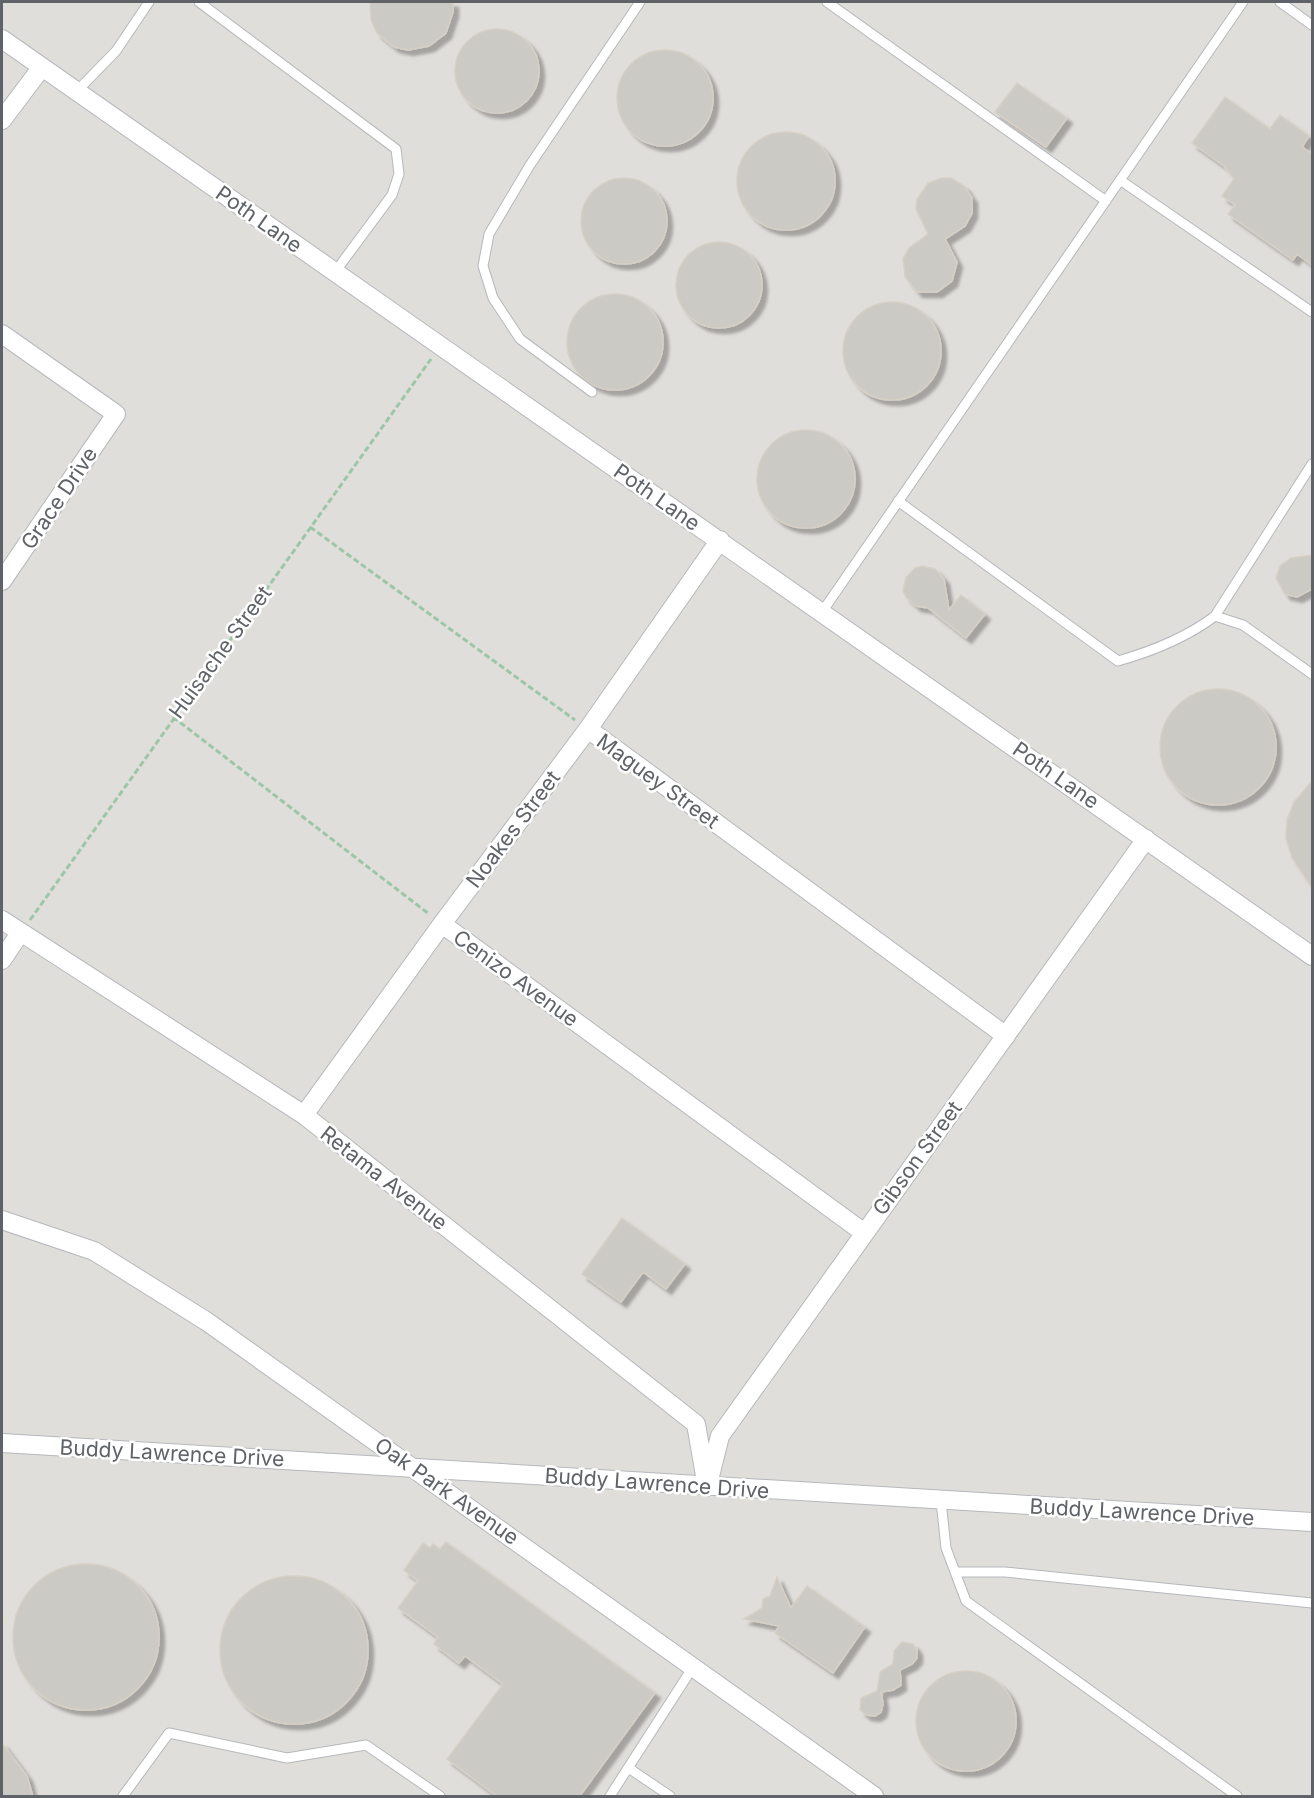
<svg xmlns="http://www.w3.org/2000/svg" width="1314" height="1798" font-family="Inter,sans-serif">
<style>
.industrial{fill:#e0deda}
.building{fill:#cccac4;stroke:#d6d0c6;stroke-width:1.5;filter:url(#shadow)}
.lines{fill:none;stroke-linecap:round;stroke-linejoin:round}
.lane-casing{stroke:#b5b8bc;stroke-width:11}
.street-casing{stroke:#b5b8bc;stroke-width:20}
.path{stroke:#9cc6a8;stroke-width:3;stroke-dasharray:6 3;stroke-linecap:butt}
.lane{stroke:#fff;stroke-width:9}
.street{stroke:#fff;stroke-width:18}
.labels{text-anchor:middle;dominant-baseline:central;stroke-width:5;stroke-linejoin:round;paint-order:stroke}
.street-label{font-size:21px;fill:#5f6367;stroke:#fff}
</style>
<defs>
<filter id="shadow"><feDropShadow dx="5.5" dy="5.5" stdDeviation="1.5" flood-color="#0004"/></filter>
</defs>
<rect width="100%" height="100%" fill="#f1efe8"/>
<!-- industrial -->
<path class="industrial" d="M2 2H1312V1796H2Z"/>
<!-- building -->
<path class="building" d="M370 2H453V12L446 33 429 46 408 50 394 47 377 33 371 20Z
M455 71a42 42 0 1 1 84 0a42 42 0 1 1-84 0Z
M617 98a48 48 0 1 1 96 0a48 48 0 1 1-96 0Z
M1017 83 1067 118 1046 147 995 112Z
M1225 97 1270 129 1280 115 1309 136 1302 147 1312 154V265L1297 254 1293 260 1228 214 1235 205 1222 196 1234 179 1224 166 1192 143Z
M737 181a49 49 0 1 1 98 0a49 49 0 1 1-98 0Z
M942 178H951L964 186 972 198V213L965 226 945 239 957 262 952 281 937 292H917L905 277 903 259 909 248 928 234 916 209 917 199 928 183Z
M581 221a43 43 0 1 1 86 0a43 43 0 1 1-86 0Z
M676 285a43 43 0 1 1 86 0a43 43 0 1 1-86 0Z
M567 342a48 48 0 1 1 96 0a48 48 0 1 1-96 0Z
M843 351a49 49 0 1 1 98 0a49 49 0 1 1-98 0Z
M757 479a49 49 0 1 1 98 0a49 49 0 1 1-98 0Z
M1312 555V589L1297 597 1285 594 1276 578 1280 566 1291 558Z
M922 566 935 569 944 579 949 610 961 595 985 614 966 638 928 608 916 606 906 597 903 591 906 577 915 568Z
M1160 747a58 58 0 1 1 116 0a58 58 0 1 1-116 0Z
M1312 781V888L1292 858 1286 839 1287 820 1294 802Z
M622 1218 685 1264 666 1289 643 1272 621 1302 582 1274Z
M446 1542 655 1693 579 1797H498L447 1759 503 1684 465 1656 459 1663 434 1644 438 1637 398 1608 418 1581 404 1570 423 1543 430 1548 433 1544 440 1549Z
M13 1637a73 73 0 1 1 146 0a73 73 0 1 1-146 0Z
M220 1650a74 74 0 1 1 148 0a74 74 0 1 1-148 0Z
M777 1577 791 1608 807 1586 865 1627 833 1673 775 1633 779 1626 744 1619 762 1608 763 1599 770 1596Z
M902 1642 913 1644 917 1650V1658L912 1664 900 1670 901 1685 893 1690 881 1692 883 1704 881 1712 875 1716 866 1715 860 1710 861 1698 877 1691 880 1672 893 1664 894 1651Z
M916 1721a50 50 0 1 1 100 0a50 50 0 1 1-100 0Z
M2 1743 27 1776 33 1797H2Z"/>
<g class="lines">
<defs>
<path id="lane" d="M199 2 396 149 399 174 392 195 335 272
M827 2 1106 201
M1280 2 1312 25
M77 91 116 51 149 2
M1120 180 1312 312
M592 392 520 339 493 298 483 266 489 234 530 165 640 2
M898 501 1118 661C1153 651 1186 638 1215 616L1243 625 1312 674
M822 612 1243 2
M1215 616 1312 464
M941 1501 946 1548 966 1601 1237 1796
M955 1572H1005L1312 1603
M630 1769 670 1796
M123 1796 169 1733 287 1758 366 1745 440 1796
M610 1796 693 1667"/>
<path id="street" d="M2 39 1312 956
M2 120 42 67
M2 334 116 414 2 581
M588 729 1006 1036
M2 920 304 1115 696 1424 707 1487
M442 924 863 1232
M2 960 20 933
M304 1115 442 924 588 729 720 540
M2 1220 94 1251 206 1321 874 1796
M2 1443 1312 1522
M709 1480 720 1436 1146 839"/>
</defs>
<!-- lane casing -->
<use href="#lane" class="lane-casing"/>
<!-- street casing -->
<use href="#street" class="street-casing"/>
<!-- path -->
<path class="path" d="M310 527 575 720
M173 717 429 914
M30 920 431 359"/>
<!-- lane -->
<use href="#lane" class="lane"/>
<!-- street -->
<use href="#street" class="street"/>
</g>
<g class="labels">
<!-- street labels -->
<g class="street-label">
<text transform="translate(259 219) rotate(35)">Poth Lane</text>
<text transform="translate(657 497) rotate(35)">Poth Lane</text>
<text transform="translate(59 498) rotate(-56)">Grace Drive</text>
<text transform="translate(220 652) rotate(-54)">Huisache Street</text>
<text transform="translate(1056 775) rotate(35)">Poth Lane</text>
<text transform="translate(658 781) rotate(36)">Maguey Street</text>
<text transform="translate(513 829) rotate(-53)">Noakes Street</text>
<text transform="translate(516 978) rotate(36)">Cenizo Avenue</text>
<text transform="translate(917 1158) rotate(-54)">Gibson Street</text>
<text transform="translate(384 1178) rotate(38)">Retama Avenue</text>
<text transform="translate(172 1453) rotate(3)">Buddy Lawrence Drive</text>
<text transform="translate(657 1483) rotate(4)">Buddy Lawrence Drive</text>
<text transform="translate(447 1491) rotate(35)">Oak Park Avenue</text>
<text transform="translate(1142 1512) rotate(3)">Buddy Lawrence Drive</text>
</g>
</g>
<!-- border -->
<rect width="1314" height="1798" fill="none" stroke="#5f6367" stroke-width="6"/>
</svg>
